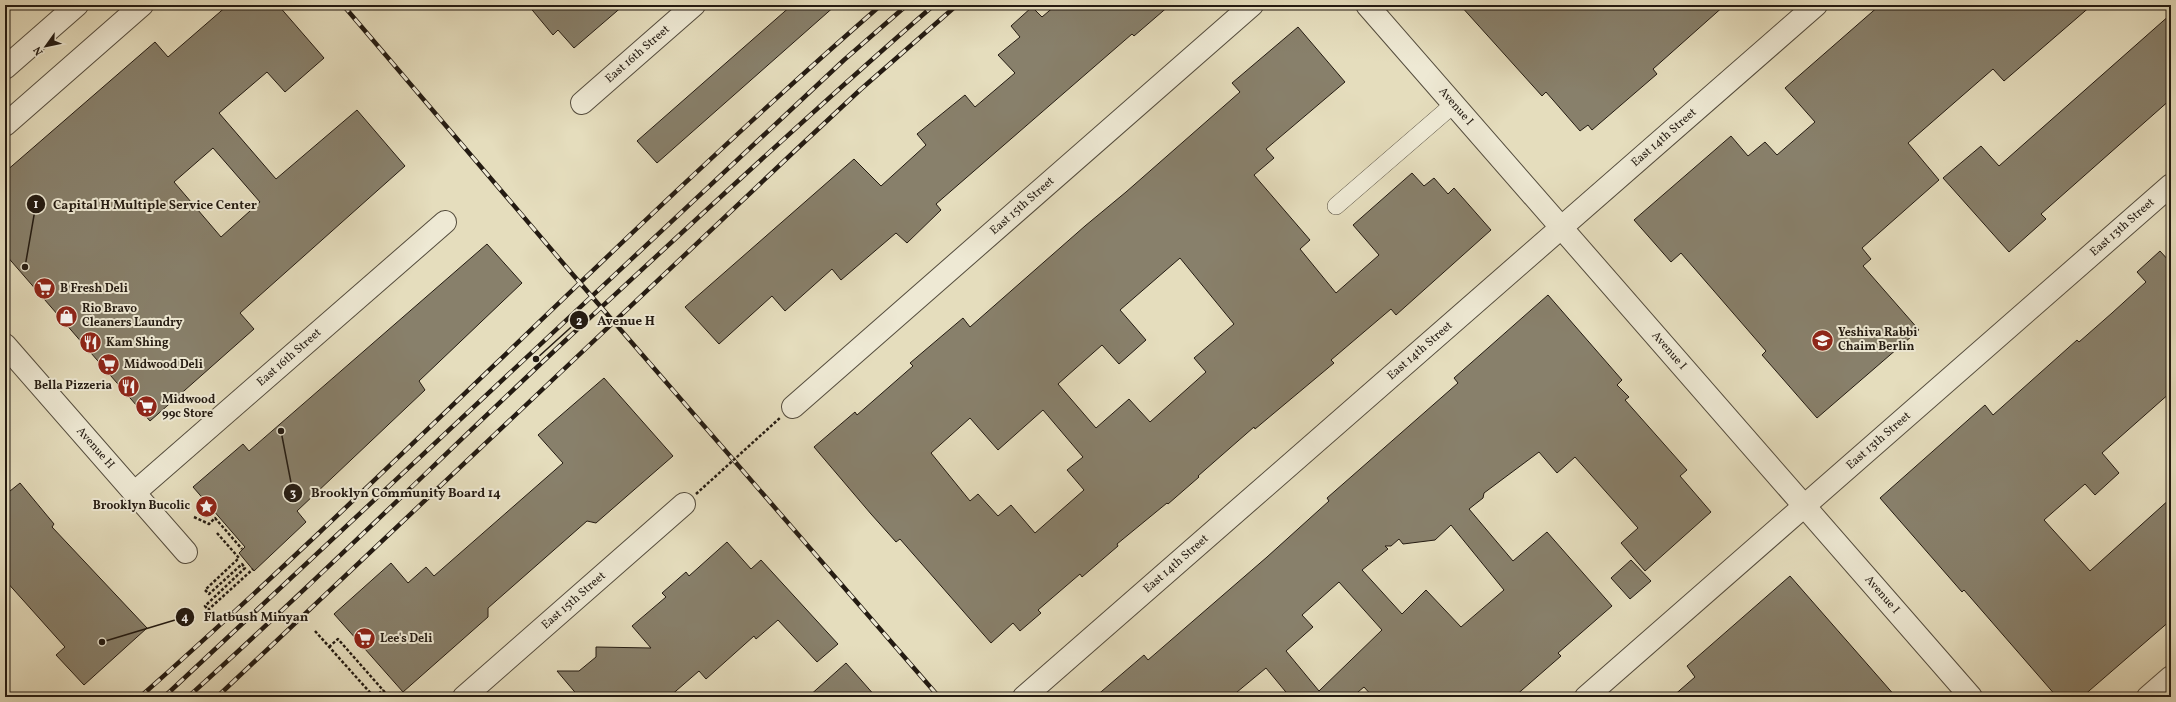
<svg xmlns="http://www.w3.org/2000/svg" width="2176" height="702" font-family="Vollkorn,serif">
<style>
.building{fill:#88806b;stroke:#241b12;fill-rule:evenodd}
.lines{fill:none;stroke-linecap:round;stroke-linejoin:round}
.lane-casing{stroke:#544c3d;stroke-width:18}
.street-casing{stroke:#544c3d;stroke-width:24}
.path{stroke:#241b12;stroke-width:2.5;stroke-dasharray:3 2;stroke-linecap:butt}
.lane{stroke:#eee9d4;stroke-width:17}
.street{stroke:#eee9d4;stroke-width:22}
.rail-casing{stroke:#241b12;stroke-width:4.5}
.rail{stroke:#eee9d4;stroke-width:3;stroke-dasharray:9;stroke-linecap:butt}
.path-bridge{stroke:#241b12;stroke-width:2.5;stroke-dasharray:3 2;stroke-linecap:butt}
.labels{text-anchor:middle;dominant-baseline:central;stroke-width:4;stroke-linejoin:round;paint-order:stroke}
.street-label{font-size:12px;fill:#241b12;stroke:#eee9d4}
.poi-label{font-size:12px;font-weight:bold;fill:#241b12;stroke:#eee9d4;text-anchor:start}
.leader{fill:none;stroke:#241b12;stroke-width:1.5}
.callout-dot{fill:#241b12;stroke:#eee9d4;stroke-width:1.5}
.mark-label{font-size:12px;text-anchor:middle;font-weight:bold;fill:#fff}
.callout-label{font-size:13px;text-anchor:middle;font-weight:bold;fill:#241b12;stroke:#eee9d4;stroke-width:4;stroke-linejoin:round;paint-order:stroke}
</style>
<rect width="100%" height="100%" fill="#e5ddbd"/>
<filter id="stains"><feTurbulence type="fractalNoise" baseFrequency=".005" numOctaves="4"/><feColorMatrix values="0 0 0 0 .2 0 0 0 0 .09 0 0 0 0 .02 0 0 0 .5 -.17"/></filter>
<radialGradient id="worn" r=".72"><stop offset=".6" stop-color="#630" stop-opacity="0"/><stop offset="1" stop-color="#630" stop-opacity=".3"/></radialGradient>
<!-- building -->
<path class="building" d="M228 5H278L324 58 285 92 267 72 219 113 276 179 357 110 405 166 240 313 254 329 150 421 5 254V172L155 42 168 57ZM213 148 260 202 221 237 174 182Z
M528 5H624L574 48 558 30 553 35Z
M792 5H836L657 163 637 141Z
M1056 5H1170L1134 36 1132 34 936 204 941 210 907 243 896 233 841 280 832 269 785 311 772 296 719 344 685 307 854 159 881 186 926 145 917 134 965 95 975 107 1015 73 998 55 1020 37 1011 26 1032 7 1042 17Z
M1460 5H1725L1653 69 1657 74 1592 130 1588 125 1580 131 1546 92 1542 96Z
M1880 5H2092L2004 81 1993 69 1908 143 1939 180 1862 248 1871 259 1863 266 1919 330 1817 418 1762 355 1766 351 1681 253 1671 262 1634 220 1731 136 1748 156 1765 142 1777 155 1815 122 1785 88Z
M2171 14V99L2041 214 2046 219 2009 252 1943 178 1981 146 1999 166Z
M1298 27 1345 82 1266 149 1274 158 1254 175 1310 240 1300 249 1336 293 1379 255 1353 225 1412 173 1424 186 1434 178 1448 194 1454 188 1491 230 1396 315 1391 309 1331 360 1334 363 1255 429 1254 427 1198 476 1199 477 1168 504 1167 503 1117 544 1118 546 1082 577 1080 574 1038 610 1041 613 1020 631 1013 623 991 643 900 539 896 542 871 514 814 447 855 412 857 415 913 366 910 363 963 318 970 327 1085 226 1126 192 1240 92 1232 83ZM1180 258 1234 324 1194 358 1206 372 1150 422 1129 399 1096 428 1058 384 1102 345 1119 364 1146 340 1120 310ZM1043 410 1083 457 1067 470 1084 490 1035 533 1011 505 998 516 978 494 970 501 931 453 970 418 998 450Z
M487 244 522 283 419 381 425 390 297 511 306 522 254 571 239 553 245 547 193 487 243 444 249 451Z
M2160 251 2170 262 2171 260V392L2102 453 2119 473 2095 495 2085 484 2044 520 2090 571 2171 498V620L2082 697H2057L1964 590 1962 592 1880 498 1985 405 1993 415 2077 340 2079 342 2112 313 2146 282 2137 272Z
M1548 295 1622 380 1617 385 1629 397 1625 400 1687 470 1680 476 1711 512 1645 571 1621 543 1638 528 1575 457 1557 473 1539 452 1484 493 1483 498 1469 509 1513 561 1547 532 1612 606 1558 653 1561 656 1514 697H1373L1364 687 1352 697H1290L1266 668 1231 697H1095L1144 655 1148 660 1267 557 1329 501 1327 498 1458 383 1454 378ZM1451 525 1504 590 1461 627 1426 590 1402 614 1362 570 1388 549 1385 546H1391L1399 539 1403 544 1435 540ZM1339 582 1382 630 1319 691 1286 651 1313 627 1302 615Z
M604 378 673 456 596 523 587 521 488 608V617L403 692 334 614 391 563 408 583 426 567 434 576 563 463 538 435Z
M20 483 54 524 52 527 147 628 84 685 56 655 65 647 5 580V495Z
M727 542 751 569 761 560 838 644 817 662 778 620 756 639 754 636 706 679 699 671 669 697H579L557 671H579L596 657V647L651 648 632 626 666 597 662 593 686 572 689 576Z
M1631 560 1651 581 1630 599 1611 578Z
M1790 576 1896 697H1672L1695 677 1687 666Z
M846 663 876 697H808Z"/>
<g class="lines">
<defs>
<path id="lane" d="M1336 206 1454 104"/>
<g id="street">
<path id="s1" d="M1367 5 1971 697"/>
<path d="M5 68 77 5"/>
<path id="s2" d="M582 103 694 5"/>
<path d="M5 125 142 5"/>
<path id="s3" d="M5 345 186 552"/>
<path id="s4" d="M793 407 1252 5"/>
<path id="s5" d="M134 493 445 222"/>
<path id="s6" d="M464 697 684 504"/>
<path id="s7" d="M1024 697 1816 5"/>
<path id="s8" d="M1586 697 2171 185"/>
<path d="M2148 697 2171 677"/>
</g>
</defs>
<!-- lane casing -->
<use href="#lane" class="lane-casing"/>
<!-- street casing -->
<use href="#street" class="street-casing"/>
<!-- path -->
<path class="path" d="M194 517 209 524 215 518 242 549
M217 533 239 558 205 590 209 594 242 564 245 568 205 606 208 610 253 569
M315 631 374 697
M329 647 338 639 389 697
M375 697 383 690"/>
<!-- lane -->
<use href="#lane" class="lane"/>
<!-- street -->
<use href="#street" class="street"/>
<defs>
<path id="rail" d="M343 5 568 269 939 697
M140 697C393 473 626 227 881 5
M164 697 844 60 907 5
M188 697C317 581 440 458 567 339 688 227 809 114 934 5
M217 697 799 147 860 90 957 5"/>
</defs>
<!-- rail casing -->
<use href="#rail" class="rail-casing"/>
<!-- rail -->
<use href="#rail" class="rail"/>
<!-- path-bridge -->
<path class="path-bridge" d="M696 494 781 417"/>
</g>
<!-- icons -->
<defs>
<symbol id="supermarket-disc" viewBox="-11 -11 22 22"><circle r="9.5" fill="#8f2418" stroke="#eee9d4"/><path d="M-6-5.5h2.5l.6 2H6L4.5 2H-2.5L-4.4-4H-6ZM-1.5 3.2a1.3 1.3 0 1 0 .1 0ZM3 3.2a1.3 1.3 0 1 0 .1 0Z" fill="#fff"/></symbol>
<symbol id="shop-disc" viewBox="-11 -11 22 22"><circle r="9.5" fill="#8f2418" stroke="#eee9d4"/><path d="M-5-2.5h2.3a2.7 3.5 0 0 1 5.4 0H5L5.5 6h-11ZM-1.5-2.5h3a1.5 2.3 0 0 0-3 0Z" fill="#fff"/></symbol>
<symbol id="school-disc" viewBox="-11 -11 22 22"><circle r="9.5" fill="#8f2418" stroke="#eee9d4"/><path d="M0-5L7-2L0 1L-7-2ZM-4 1L0 2.5L4 1V4Q0 6-4 4Z" fill="#fff"/></symbol>
<symbol id="restaurant-disc" viewBox="-11 -11 22 22"><circle r="9.5" fill="#8f2418" stroke="#eee9d4"/><path d="M-5-6h1v4h1v-4h1v4h1v-4h1v5L-1.5 .5V6h-2V.5L-5-1ZM5-6V6H3V1.5H1.5Q1.5-4 5-6Z" fill="#fff"/></symbol>
<symbol id="sight-disc" viewBox="-11 -11 22 22"><circle r="9.5" fill="#8f2418" stroke="#eee9d4"/><path d="M0-6L1.8-2.2L6-1.7L2.9 1.2L3.7 5.4L0 3.3L-3.7 5.4L-2.9 1.2L-6-1.7L-1.8-2.2Z" fill="#fff"/></symbol>
</defs>
<g fill-rule="evenodd">
<use href="#supermarket-disc" x="32" y="276" width="25" height="25"/>
<use href="#shop-disc" x="54" y="304" width="25" height="25"/>
<use href="#school-disc" x="1810" y="328" width="25" height="25"/>
<use href="#restaurant-disc" x="78" y="330" width="25" height="25"/>
<use href="#supermarket-disc" x="96" y="352" width="25" height="25"/>
<use href="#restaurant-disc" x="116" y="374" width="25" height="25"/>
<use href="#supermarket-disc" x="134" y="394" width="25" height="25"/>
<use href="#sight-disc" x="194" y="494" width="25" height="25"/>
<use href="#supermarket-disc" x="352" y="626" width="25" height="25"/>
</g>
<g class="labels">
<!-- street labels -->
<g class="street-label">
<text stroke="none"><textPath href="#s2" startOffset="74">East 16th Street</textPath></text>
<text stroke="none"><textPath href="#s1" startOffset="135">Avenue I</textPath></text>
<text stroke="none"><textPath href="#s7" startOffset="850">East 14th Street</textPath></text>
<text stroke="none"><textPath href="#s4" startOffset="305">East 15th Street</textPath></text>
<text stroke="none"><textPath href="#s8" startOffset="713">East 13th Street</textPath></text>
<text stroke="none"><textPath href="#s7" startOffset="526">East 14th Street</textPath></text>
<text stroke="none"><textPath href="#s1" startOffset="459">Avenue I</textPath></text>
<text stroke="none"><textPath href="#s5" startOffset="206">East 16th Street</textPath></text>
<text stroke="none"><textPath href="#s8" startOffset="389">East 13th Street</textPath></text>
<text stroke="none"><textPath href="#s3" startOffset="137">Avenue H</textPath></text>
<text stroke="none"><textPath href="#s7" startOffset="202">East 14th Street</textPath></text>
<text stroke="none"><textPath href="#s1" startOffset="783">Avenue I</textPath></text>
<text stroke="none"><textPath href="#s6" startOffset="146">East 15th Street</textPath></text>
</g>
<!-- poi labels -->
<g class="poi-label">
<text x="60" y="289">B Fresh Deli</text>
<text x="82" y="309">Rio Bravo<tspan x="82" dy="14">Cleaners Laundry</tspan></text>
<text x="1838" y="333">Yeshiva Rabbi<tspan x="1838" dy="14">Chaim Berlin</tspan></text>
<text x="106" y="343">Kam Shing</text>
<text x="124" y="365">Midwood Deli</text>
<text x="112" y="386" text-anchor="end">Bella Pizzeria</text>
<text x="162" y="400">Midwood<tspan x="162" dy="14">99c Store</tspan></text>
<text x="190" y="506" text-anchor="end">Brooklyn Bucolic</text>
<text x="380" y="639">Lee's Deli</text>
</g>
</g>
<!-- callouts -->
<path class="leader" d="M25 267L36 204M536 359L579 320M281 431L293 493M102 642L185 617"/>
<g class="callout-dot">
<circle cx="25" cy="267" r="4"/>
<circle cx="536" cy="359" r="4"/>
<circle cx="281" cy="431" r="4"/>
<circle cx="102" cy="642" r="4"/>
<circle cx="36" cy="204" r="10"/>
<circle cx="579" cy="320" r="10"/>
<circle cx="293" cy="493" r="10"/>
<circle cx="185" cy="617" r="10"/>
</g>
<g class="mark-label">
<text x="36" y="208">1</text>
<text x="579" y="325">2</text>
<text x="293" y="497">3</text>
<text x="185" y="621">4</text>
</g>
<g class="callout-label">
<text x="155" y="209">Capital H Multiple Service Center</text>
<text x="626" y="325">Avenue H</text>
<text x="406" y="497">Brooklyn Community Board 14</text>
<text x="256" y="621">Flatbush Minyan</text>
</g>
<!-- margin -->
<rect width="2176" height="702" fill="none" stroke="#e5ddbd" stroke-width="20"/>
<rect x="6" y="6" width="2164" height="690" fill="none" stroke="#241b12" stroke-width="2"/>
<rect x="10" y="10" width="2156" height="682" fill="none" stroke="#241b12"/>
<!-- north arrow -->
<g transform="translate(46 46) rotate(237)" stroke="#eee9d4" stroke-width="3" paint-order="stroke">
<path d="M0-3L7 15L0 10L-7 15Z" fill="#241b12"/>
<text y="-6" font-size="11" font-weight="bold" text-anchor="middle" fill="#241b12">N</text>
</g>
<rect width="100%" height="100%" filter="url(#stains)"/>
<rect width="100%" height="100%" fill="url(#worn)"/>
</svg>
